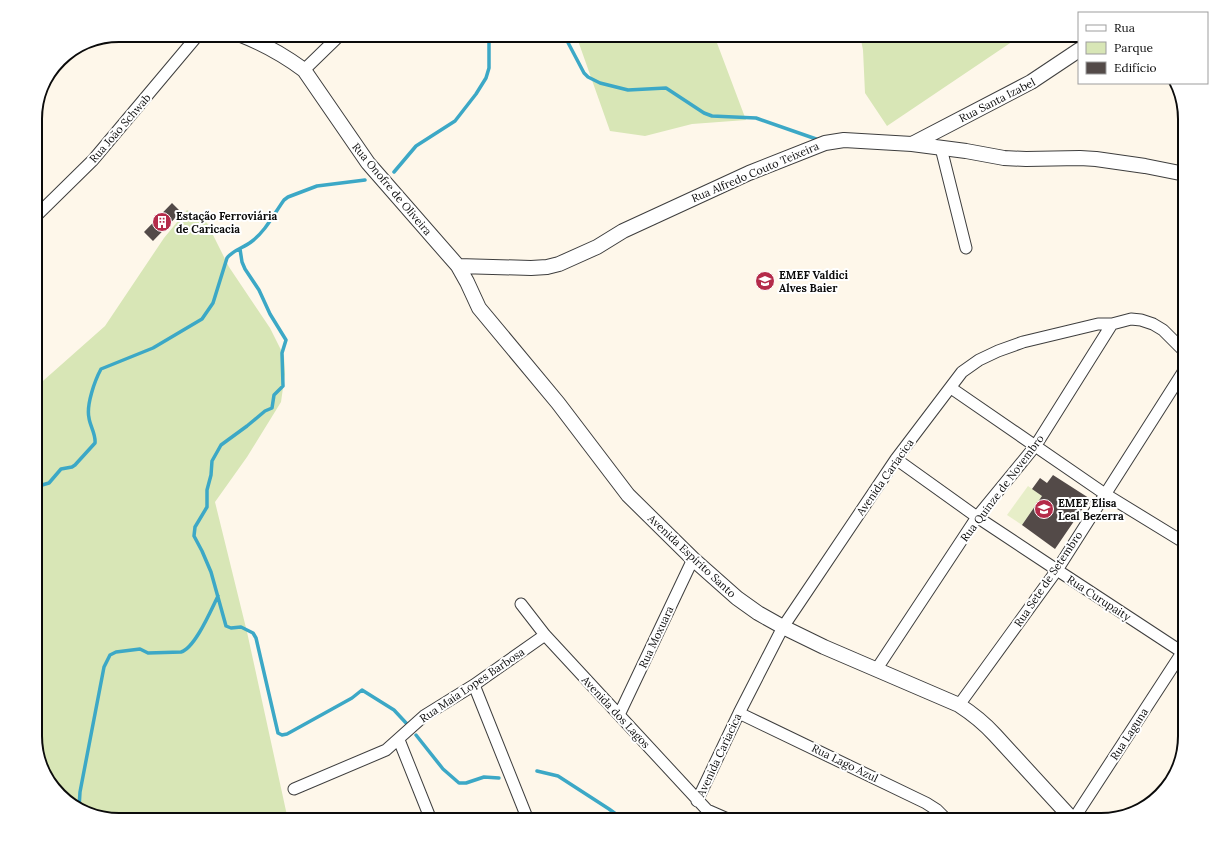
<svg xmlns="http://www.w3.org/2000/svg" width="1220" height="855" font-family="Lora,serif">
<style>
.green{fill:#d8e6b6}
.pitch{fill:#e7eec8}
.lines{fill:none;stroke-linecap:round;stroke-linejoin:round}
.stream{stroke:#3ca8c6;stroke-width:3.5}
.building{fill:#534a48}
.minor-casing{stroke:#3e3e3e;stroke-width:13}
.tertiary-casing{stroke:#3e3e3e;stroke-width:16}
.minor{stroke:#fff;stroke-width:11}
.tertiary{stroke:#fff;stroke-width:14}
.labels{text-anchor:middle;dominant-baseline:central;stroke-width:4;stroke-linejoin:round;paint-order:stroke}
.street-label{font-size:11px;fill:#0b0b0b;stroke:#fff}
.poi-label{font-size:11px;font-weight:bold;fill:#0b0b0b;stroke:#fff;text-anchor:start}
.rim{fill:none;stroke:#0b0b0b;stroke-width:2}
</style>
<rect width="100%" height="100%" fill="#fef7ea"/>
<!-- green -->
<path class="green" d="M576 35H714L746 120 692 124 645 136 610 131Z
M860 35H1022L887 126 865 93 863 50Z
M187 210 207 223 229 267 270 328 284 356 285 374 281 402 247 457 215 502 247 632 288 820H119L72 806 46 778 35 741V388L105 326 164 238Z"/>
<!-- pitch -->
<path class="pitch" d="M1028 486 1042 496 1022 525 1007 515Z"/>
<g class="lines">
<!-- stream -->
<path class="stream" d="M564 35 584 73 588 77 600 83 628 90 666 88 704 113 712 116 756 118 819 140
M394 172 416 146 455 121 476 94 486 78 489 68V35
M240 249 242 262 245 269 259 290 270 314 286 340 282 353 283 386 274 395 272 408 265 411 247 426 221 445 212 461 211 475 207 490V507L195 527 194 536 202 551 211 572 226 626 231 628 241 627 253 633 256 638 278 733 282 735 287 734 352 698 362 690 394 710 407 724
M35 487 49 483 61 469 72 467 75 465 95 443C96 434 90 426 89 418 86 405 95 380 101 369L153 348 202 319 213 303 227 258C233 250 243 248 251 242 265 232 274 214 284 200L288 197 317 186 365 180
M416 735 443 769 459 783H466L484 777 499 778
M537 771 558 776 609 809 624 820
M79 808 80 792 104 667 110 655 116 652 140 649 148 653 181 652C195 648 211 610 218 596"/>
</g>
<!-- building -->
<path class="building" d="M172 203 181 212 153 241 144 232Z
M1053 475 1092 500 1085 509 1083 508 1055 549 1022 525 1042 496 1032 489 1040 478 1047 483Z"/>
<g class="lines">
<defs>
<path id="minor" d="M304 70 340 35
M941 148 966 248
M35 217 93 160 198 35
M951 388 1105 494 1185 543
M896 459 977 517 1057 570 1185 654
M521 604 545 635 707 810 712 820
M876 670 977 517 1036 445 1112 324
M474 685 528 820
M959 705 1057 570 1185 369
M739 713 926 803 937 810 947 820
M619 715 693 559
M399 740 431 820
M294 789 386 750 424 716 474 685 545 635
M697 801 739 713 783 627 896 459 962 372 979 360 998 351 1023 342 1098 324H1112L1131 319 1141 320 1153 324 1163 330 1185 352
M707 810 730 820
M1073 820 1185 648"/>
<path id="tertiary" d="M241 35C264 44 285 56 304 70L368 163 458 266 467 282 479 308 558 403 628 495 693 559 737 598 758 613 783 627 824 647 959 705C973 714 984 723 995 735L1073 820
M912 144 1031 82 1079 50
M458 266 531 268 547 267 559 264 597 247 623 231 749 173 825 143 844 140 912 144 966 151 1004 158 1026 159 1080 158 1096 159 1145 166 1185 174"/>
</defs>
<!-- minor casing -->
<use href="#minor" class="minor-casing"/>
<!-- tertiary casing -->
<use href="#tertiary" class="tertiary-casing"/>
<!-- minor -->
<use href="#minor" class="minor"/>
<!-- tertiary -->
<use href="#tertiary" class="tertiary"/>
</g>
<!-- icons -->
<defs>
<symbol id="building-disc" viewBox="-11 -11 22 22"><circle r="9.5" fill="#b42b4a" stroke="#fff"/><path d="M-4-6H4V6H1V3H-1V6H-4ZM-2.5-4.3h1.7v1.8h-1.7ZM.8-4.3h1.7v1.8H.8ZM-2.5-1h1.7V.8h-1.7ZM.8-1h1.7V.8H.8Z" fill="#fff"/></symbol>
<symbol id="school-disc" viewBox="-11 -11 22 22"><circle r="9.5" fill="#b42b4a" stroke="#fff"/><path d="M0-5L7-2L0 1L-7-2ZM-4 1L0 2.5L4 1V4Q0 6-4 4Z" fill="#fff"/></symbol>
</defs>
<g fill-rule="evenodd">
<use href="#building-disc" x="151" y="211" width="22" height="22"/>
<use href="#school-disc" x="754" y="270" width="22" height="22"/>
<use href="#school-disc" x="1033" y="498" width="22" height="22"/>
</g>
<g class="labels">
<!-- street labels -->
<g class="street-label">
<text transform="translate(997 100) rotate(-27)">Rua Santa Izabel</text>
<text transform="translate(120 128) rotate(-49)">Rua João Schwab</text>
<text transform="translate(755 172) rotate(-23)">Rua Alfredo Couto Teixeira</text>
<text transform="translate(392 189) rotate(50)">Rua Onofre de Oliveira</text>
<text transform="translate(885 477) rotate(-55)">Avenida Cariacica</text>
<text transform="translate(1002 488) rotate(-53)">Rua Quinze de Novembro</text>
<text transform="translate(692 556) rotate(43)">Avenida Espírito Santo</text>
<text transform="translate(1048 579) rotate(-56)">Rua Sete de Setembro</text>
<text transform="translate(1099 598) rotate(33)">Rua Curupaity</text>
<text transform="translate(656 637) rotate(-65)">Rua Moxuara</text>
<text transform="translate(472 685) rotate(-34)">Rua Maia Lopes Barbosa</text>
<text transform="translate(616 712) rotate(47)">Avenida dos Lagos</text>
<text transform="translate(1129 734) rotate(-57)">Rua Laguna</text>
<text transform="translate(719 755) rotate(-65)">Avenida Cariacica</text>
<text transform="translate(845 763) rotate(26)">Rua Lago Azul</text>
</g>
<!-- poi labels -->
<g class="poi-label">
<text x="176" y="216">Estação Ferroviária<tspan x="176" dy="13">de Caricacia</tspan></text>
<text x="779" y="275">EMEF Valdici<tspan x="779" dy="13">Alves Baier</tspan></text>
<text x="1058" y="503">EMEF Elisa<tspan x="1058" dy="13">Leal Bezerra</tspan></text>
</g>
</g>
<!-- crop -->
<path d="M0 0H1220V855H0ZM119 42H1101A77 77 0 0 1 1178 119V736A77 77 0 0 1 1101 813H119A77 77 0 0 1 42 736V119A77 77 0 0 1 119 42Z" fill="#fff" fill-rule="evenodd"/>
<path class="rim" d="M119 42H1101A77 77 0 0 1 1178 119V736A77 77 0 0 1 1101 813H119A77 77 0 0 1 42 736V119A77 77 0 0 1 119 42Z"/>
<!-- legend -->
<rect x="1078" y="12" width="130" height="72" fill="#ffffff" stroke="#9d9d9d"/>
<rect x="1086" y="25" width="20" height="6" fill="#ffffff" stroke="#9d9d9d"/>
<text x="1114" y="32" font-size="12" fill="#0b0b0b">Rua</text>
<rect x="1086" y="42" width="20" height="12" fill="#d8e6b6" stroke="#9d9d9d"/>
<text x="1114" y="52" font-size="12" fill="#0b0b0b">Parque</text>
<rect x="1086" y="62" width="20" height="12" fill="#534a48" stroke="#9d9d9d"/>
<text x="1114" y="72" font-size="12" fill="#0b0b0b">Edifício</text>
</svg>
